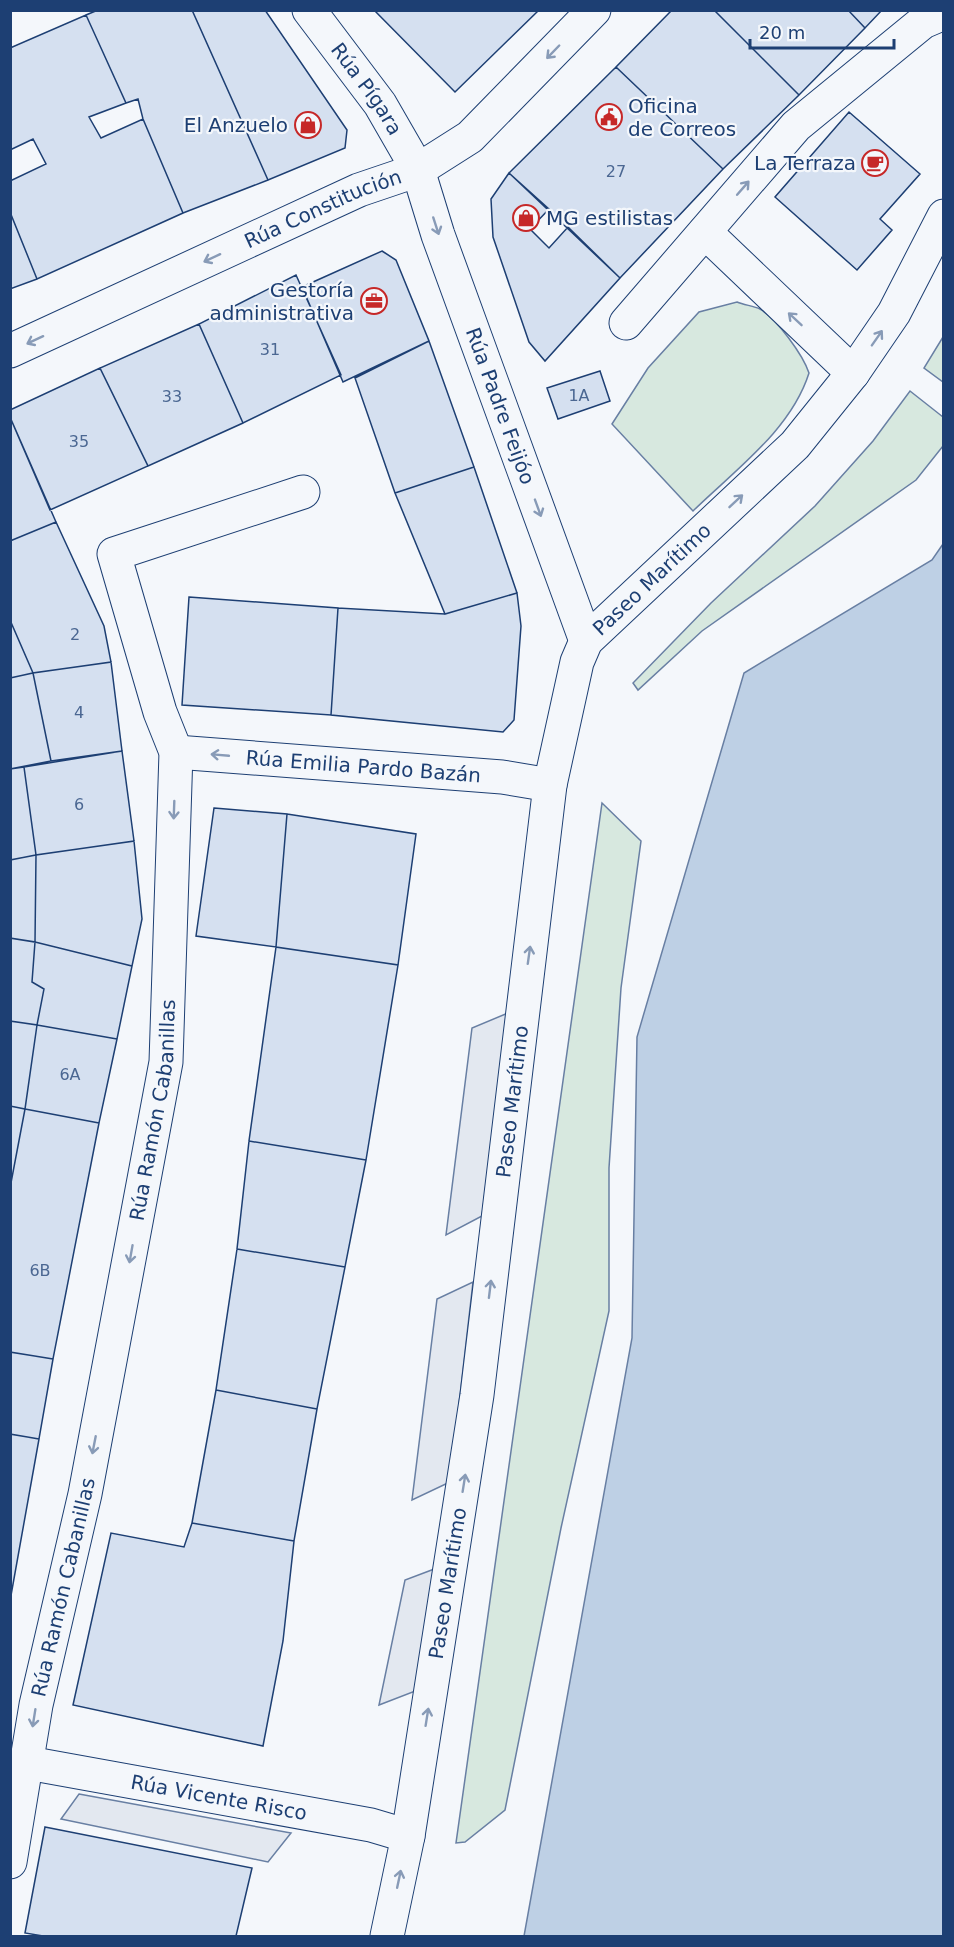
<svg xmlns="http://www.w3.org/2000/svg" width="954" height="1947" font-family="'DejaVu Sans',sans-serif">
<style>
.green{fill:#d7e8df;stroke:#687fa3;stroke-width:1.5}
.parking{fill:#e3e8f0;stroke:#687fa3;stroke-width:1.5}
.water{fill:#bed0e5;stroke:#687fa3;stroke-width:1.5}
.building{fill:#d5e0f0;stroke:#1d3f73;stroke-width:1.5}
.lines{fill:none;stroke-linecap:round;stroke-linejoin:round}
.minor-casing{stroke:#1d3f73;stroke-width:35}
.minor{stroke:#f4f7fb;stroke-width:33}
.oneway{stroke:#889bb7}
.labels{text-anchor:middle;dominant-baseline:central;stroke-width:4.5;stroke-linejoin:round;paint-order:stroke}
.number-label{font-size:16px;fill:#4b6792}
.street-label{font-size:20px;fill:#1d3f73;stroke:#f4f7fb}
.poi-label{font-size:20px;fill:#1d3f73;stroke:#f4f7fb;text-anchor:end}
</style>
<rect width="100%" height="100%" fill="#f4f7fb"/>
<!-- green -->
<path class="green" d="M737 302C744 305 754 306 760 309 777 319 803 355 809 373 791 430 735 470 693 511L612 424 648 368 699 312Z
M943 337V382L924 368Z
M910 391 943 417V446L916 480 702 631 638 690 633 683 711 603 815 506 873 441Z
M602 803 641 841 621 988 609 1168V1311L561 1528 505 1810 465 1842 456 1843Z"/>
<!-- parking -->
<path class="parking" d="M508 1013 482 1216 446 1235 472 1028Z
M473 1282 450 1482 412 1500 437 1299Z
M437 1568 418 1690 379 1705 405 1580Z
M79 1794 291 1833 268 1862 61 1819Z"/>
<!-- water -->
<path class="water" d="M943 544V1936H524L632 1338 637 1037 744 673 932 560Z"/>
<!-- building -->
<path class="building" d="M98 10H192L268 180 183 213 143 119 138 99 126 103 86 15Z
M192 10H265L347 130 345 148 268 180Z
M374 10H539L455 92Z
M672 10H714L799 95 723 169 616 67Z
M714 10H848L865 28 799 95Z
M848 10H882L865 28Z
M86 15 126 103 89 117 101 138 143 119 183 213 37 279 10 212V181L46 164 33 139 10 150V48Z
M616 67 723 169 620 278 509 173Z
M849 112 920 174 880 219 892 230 857 270 775 197Z
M509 173 549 209 530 229 549 248 568 227 620 278 545 361 529 342 493 237 491 199Z
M10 212 37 279 10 289Z
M382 251 396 260 429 341 343 382 302 287Z
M296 275 341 375 243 423 199 324Z
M199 324 243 423 148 466 100 368Z
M429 341 474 467 395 493 355 378Z
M100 368 148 466 50 510 10 417V410Z
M600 371 610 401 558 419 547 388Z
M10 417 56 522 10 541Z
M474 467 517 593 445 614 395 493Z
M56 522 104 626 111 662 33 673 10 620V541Z
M517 593 521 626 514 720 503 732 331 715 338 608 445 614Z
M189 597 338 608 331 715 182 705Z
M10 620 33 673 10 678Z
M111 662 122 751 51 761 33 673Z
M33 673 51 761 10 769V678Z
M122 751 134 841 36 855 24 767Z
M24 767 36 855 10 860V769Z
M214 808 287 814 276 947 196 936Z
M287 814 416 834 398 965 276 947Z
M134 841 142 919 132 966 35 942 36 855Z
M36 855 35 942 10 938V860Z
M10 938 35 942 32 982 44 989 37 1025 10 1021Z
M35 942 132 966 117 1039 37 1025 44 989 32 982Z
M276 947 398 965 366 1160 249 1141Z
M10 1021 37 1025 25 1109 10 1106Z
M37 1025 117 1039 99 1123 25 1109Z
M10 1106 25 1109 10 1188Z
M25 1109 99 1123 53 1359 10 1352V1188Z
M249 1141 366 1160 345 1267 237 1249Z
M237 1249 345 1267 317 1409 216 1390Z
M10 1352 53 1359 39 1439 10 1434Z
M216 1390 317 1409 294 1541 192 1523Z
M10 1434 39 1439 10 1601Z
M192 1523 294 1541 283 1641 263 1746 73 1705 111 1533 184 1547Z
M45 1827 252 1868 236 1936H43L25 1933Z"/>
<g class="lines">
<defs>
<g id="minor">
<path id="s1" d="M309 10 380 104 418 170 438 235 586 641"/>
<path d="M705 232 853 373"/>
<path d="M626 323 796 126 923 22 944 13"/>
<path id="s2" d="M10 351 359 190 418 170 470 137 594 10"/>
<path id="s3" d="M176 752 502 777 550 785"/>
<path id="s4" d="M28 1763 371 1825 408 1836"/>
<path id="s5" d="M10 1862 36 1705 85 1494 166 1062 176 752 160 712 114 554 303 492"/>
<path id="s6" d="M387 1936 408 1836 477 1395 550 785 577 662 586 641 795 445 853 373 894 313 944 216"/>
</g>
</defs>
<!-- minor casing -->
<use href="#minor" class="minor-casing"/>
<!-- minor -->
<use href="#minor" class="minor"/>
</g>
<!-- one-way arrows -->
<defs><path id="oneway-shaft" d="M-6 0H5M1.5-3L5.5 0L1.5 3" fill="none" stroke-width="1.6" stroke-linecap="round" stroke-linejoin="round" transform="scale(1.5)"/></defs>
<g class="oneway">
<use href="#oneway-shaft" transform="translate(553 52) rotate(134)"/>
<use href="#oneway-shaft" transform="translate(743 188) rotate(-49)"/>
<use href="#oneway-shaft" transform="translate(436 226) rotate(72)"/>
<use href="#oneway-shaft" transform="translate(212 258) rotate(155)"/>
<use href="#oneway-shaft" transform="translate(795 319) rotate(-137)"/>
<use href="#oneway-shaft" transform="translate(877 338) rotate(-55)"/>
<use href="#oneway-shaft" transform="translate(35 340) rotate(155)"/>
<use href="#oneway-shaft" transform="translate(736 501) rotate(-43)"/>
<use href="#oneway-shaft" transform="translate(538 508) rotate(70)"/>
<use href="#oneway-shaft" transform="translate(220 755) rotate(-175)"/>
<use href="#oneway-shaft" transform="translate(174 810) rotate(92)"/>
<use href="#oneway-shaft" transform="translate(529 955) rotate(-82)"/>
<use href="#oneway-shaft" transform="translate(131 1254) rotate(100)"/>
<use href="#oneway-shaft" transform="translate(490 1289) rotate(-83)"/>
<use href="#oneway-shaft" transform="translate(94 1445) rotate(101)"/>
<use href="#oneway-shaft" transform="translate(464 1483) rotate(-81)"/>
<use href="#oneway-shaft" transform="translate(427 1717) rotate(-81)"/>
<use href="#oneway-shaft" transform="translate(34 1718) rotate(99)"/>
<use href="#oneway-shaft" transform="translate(399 1879) rotate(-78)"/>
</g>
<!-- icons -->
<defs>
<symbol id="civic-ring" viewBox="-11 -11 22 22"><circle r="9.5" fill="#f4f7fb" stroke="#c62828" stroke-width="1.5"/><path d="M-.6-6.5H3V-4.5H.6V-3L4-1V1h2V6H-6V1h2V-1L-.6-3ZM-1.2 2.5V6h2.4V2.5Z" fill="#c62828"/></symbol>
<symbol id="shop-ring" viewBox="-11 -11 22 22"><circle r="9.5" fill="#f4f7fb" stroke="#c62828" stroke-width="1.5"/><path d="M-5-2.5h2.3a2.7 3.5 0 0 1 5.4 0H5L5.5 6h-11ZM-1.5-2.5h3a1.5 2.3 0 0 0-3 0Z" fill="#c62828"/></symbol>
<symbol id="cafe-ring" viewBox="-11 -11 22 22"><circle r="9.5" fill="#f4f7fb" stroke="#c62828" stroke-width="1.5"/><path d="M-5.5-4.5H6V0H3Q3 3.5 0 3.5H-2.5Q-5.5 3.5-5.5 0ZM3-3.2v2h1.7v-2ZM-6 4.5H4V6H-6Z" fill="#c62828"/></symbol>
<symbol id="office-ring" viewBox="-11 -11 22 22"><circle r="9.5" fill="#f4f7fb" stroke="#c62828" stroke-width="1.5"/><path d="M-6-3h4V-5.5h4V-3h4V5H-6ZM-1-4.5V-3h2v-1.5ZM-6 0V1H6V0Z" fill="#c62828"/></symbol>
</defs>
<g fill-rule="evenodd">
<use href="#civic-ring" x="594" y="102" width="30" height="30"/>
<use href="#shop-ring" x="293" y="110" width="30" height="30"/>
<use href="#cafe-ring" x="860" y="148" width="30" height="30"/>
<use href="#shop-ring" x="511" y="203" width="30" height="30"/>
<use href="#office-ring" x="359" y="286" width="30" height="30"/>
</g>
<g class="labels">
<!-- number labels -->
<g class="number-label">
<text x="616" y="171">27</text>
<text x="270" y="349">31</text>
<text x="579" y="395">1A</text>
<text x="172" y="396">33</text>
<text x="79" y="441">35</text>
<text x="75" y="634">2</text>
<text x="79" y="712">4</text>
<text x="79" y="804">6</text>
<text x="70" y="1074">6A</text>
<text x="40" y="1270">6B</text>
</g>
<!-- street labels -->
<g class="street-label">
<text stroke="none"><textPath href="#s1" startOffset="98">Rúa Pígara</textPath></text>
<text stroke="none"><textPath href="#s2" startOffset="344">Rúa Constitución</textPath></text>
<text stroke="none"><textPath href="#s1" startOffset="444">Rúa Padre Feijóo</textPath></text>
<text stroke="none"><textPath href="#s6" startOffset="1402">Paseo Marítimo</textPath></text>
<text stroke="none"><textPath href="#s3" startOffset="188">Rúa Emilia Pardo Bazán</textPath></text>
<text stroke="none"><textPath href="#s6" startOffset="844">Paseo Marítimo</textPath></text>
<text stroke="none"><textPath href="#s5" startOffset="766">Rúa Ramón Cabanillas</textPath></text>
<text stroke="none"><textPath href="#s6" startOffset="358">Paseo Marítimo</textPath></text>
<text stroke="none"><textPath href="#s5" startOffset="280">Rúa Ramón Cabanillas</textPath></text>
<text stroke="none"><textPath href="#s4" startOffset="194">Rúa Vicente Risco</textPath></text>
</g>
<!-- poi labels -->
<g class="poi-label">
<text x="628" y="106" text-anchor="start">Oficina<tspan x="628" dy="23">de Correos</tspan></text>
<text x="288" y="125">El Anzuelo</text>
<text x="856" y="163">La Terraza</text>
<text x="546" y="218" text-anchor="start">MG estilistas</text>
<text x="354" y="290">Gestoría<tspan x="354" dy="23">administrativa</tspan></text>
</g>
</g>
<!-- border -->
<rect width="954" height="1947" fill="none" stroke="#1d3f73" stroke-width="24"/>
<!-- scale -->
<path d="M750 39v9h144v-9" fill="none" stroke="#1d3f73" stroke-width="3"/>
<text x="759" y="39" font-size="18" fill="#1d3f73" stroke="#f4f7fb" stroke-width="4.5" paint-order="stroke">20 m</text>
</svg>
